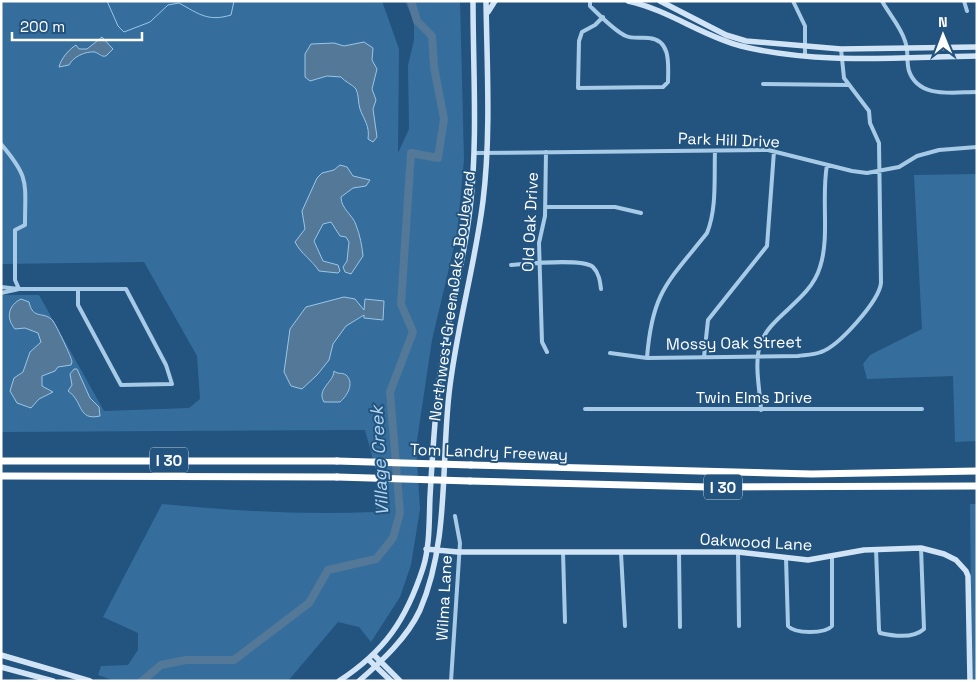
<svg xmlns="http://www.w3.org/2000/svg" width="978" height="682" font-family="'Space Grotesk',sans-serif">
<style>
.green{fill:#356e9d}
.water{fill:#547897;stroke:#9ac6e8}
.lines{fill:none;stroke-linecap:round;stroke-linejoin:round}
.stream{stroke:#9ac6e8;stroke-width:1}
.river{stroke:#547897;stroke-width:8}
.street{stroke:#a7cae7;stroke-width:4}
.secondary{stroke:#d1e4f6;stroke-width:5.5}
.highway{stroke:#fff;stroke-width:7}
.highway-bridge{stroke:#fff;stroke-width:7}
.labels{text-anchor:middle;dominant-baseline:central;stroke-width:4;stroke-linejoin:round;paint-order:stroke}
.shield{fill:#22547f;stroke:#bdccd9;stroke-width:1}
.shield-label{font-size:15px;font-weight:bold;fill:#fff}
.street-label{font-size:16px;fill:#fff;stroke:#22547f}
.water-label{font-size:18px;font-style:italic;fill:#b2d4ef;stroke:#22547f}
</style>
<rect width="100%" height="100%" fill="#22547f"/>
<!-- green -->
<path class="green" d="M1 1H382L399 49 398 153 409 129 408 65 414 40V21L405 1H460L464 160 457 234 432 340 416 447 420 509 411 565 400 597 371 642 359 627 338 622 288 681H115L98 675 101 666 128 665 138 650V633L103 617 162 504C233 511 303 515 375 512L381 489 365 430 1 432V295H39L104 411 189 408 200 399 197 356 144 262 1 264Z
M977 174V441L955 442 953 376 867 379 863 364 870 355 922 329 914 175Z
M970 504H977V681H972Z"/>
<!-- water -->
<path class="water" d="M102 37 113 49 106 56C101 57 100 54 95 52 85 51 73 57 69 65L59 67C61 59 68 50 76 45L79 49H87Z
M364 42 373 48 372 60 377 69 372 89 376 100 373 109 377 137 373 142 368 139C370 126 364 120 360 109 358 103 359 95 356 89 352 84 345 82 341 77L327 76 310 81 305 77V54L311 44 334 43 344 46Z
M340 165 347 167 353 176 370 180 366 186 353 188 341 197C341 209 353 215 356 225 360 235 362 246 363 256L351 274 345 272 343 267 347 261 349 242 346 237 340 236 331 222 323 224 314 241 323 261 338 265 340 271 338 273 319 271C312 260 301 254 295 242L305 229 302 211 317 178 322 173 334 170Z
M344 297 355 299 364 310 365 299 384 301 383 320 364 318V315L346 326 333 344 329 360 317 375 302 389 291 386 284 372 290 329 306 307Z
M21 299 29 302C33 321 44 310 53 321 56 325 72 358 72 362L71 365 58 367 55 371 42 376V386L53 392 39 399 31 408 17 403 10 391 14 378 23 372 30 352 41 342 38 333 25 328 15 329C5 317 9 305 21 299Z
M74 369H77L90 398 99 407 100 416C77 421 84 402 68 391L72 385 70 374Z
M334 371C339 375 342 372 346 375 355 383 347 396 340 402H324C316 389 334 382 334 371Z"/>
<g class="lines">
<!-- stream -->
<path class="stream" d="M107 1 118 26 124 32 150 22 168 5 179 3C199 14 208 22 231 15L234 1"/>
<!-- river -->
<path class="river" d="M142 681 161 665 186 660H234L309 603 328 570 376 559 393 538 400 513 390 392 413 332 401 304 411 153 438 158 444 119 434 67 432 36 417 21 411 1"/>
<!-- street -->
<path class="street" d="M590 1V6C598 14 616 32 626 36 632 39 642 37 649 38 672 40 668 67 668 82L663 87 578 88 579 41 582 32 595 25 603 17
M793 1 805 26V56
M882 1C889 14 901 27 905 41 909 51 906 61 909 71 919 99 953 92 977 92
M964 1 967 11
M763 84 848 85
M1 144C30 178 25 182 25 225L15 230V280L19 289
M546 152 545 216 539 243 542 342 547 352
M474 153 768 150 852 171 867 173 899 167 917 156 939 150 977 147
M545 207H615L641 213
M511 265C527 264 582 258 593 267 599 273 600 281 601 289
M1 287 19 289
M1 293 19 289H126L166 365 172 384 121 385 78 305V289
M610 353 647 358 798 356C805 355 814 355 821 352 839 346 879 301 881 283L879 143 870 123 869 111 844 78 841 49
M704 357 708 320 767 246 774 151
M647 358C652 292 668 282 707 233 717 208 714 178 715 151
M585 409H922
M761 410C760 390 754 365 760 345 769 316 810 301 820 267 830 237 821 197 827 165
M876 549 879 630 880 633C893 636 913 639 924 629L921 548
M563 552 565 622
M738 552 739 626
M621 553 625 626
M679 553 680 627
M786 558 788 626C795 634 825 634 832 626V557
M451 681 460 543 455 516"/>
<!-- secondary -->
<path class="secondary" d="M628 1C669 10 702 36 741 46 817 65 899 57 977 56
M660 1 726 35 746 41 841 49 977 47
M488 12 495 1
M426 549 458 552H738L808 560 864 550 921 548 944 554 956 560 966 571 968 576 970 681
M1 655 90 681
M374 655 400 681
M369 660 391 681
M1 667 53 681
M339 681C385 651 406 620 423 568 430 546 429 520 430 497 432 462 434 427 438 391 444 330 463 271 470 209 478 140 473 70 473 1
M359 681C382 661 407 638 420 610 449 542 441 467 449 394 456 329 475 266 483 201 491 136 487 67 486 1"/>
<!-- highway -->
<path class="highway" d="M1 461H337
M471 465 812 474 977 471
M1 476 337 477
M470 481 708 487 977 486"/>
<!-- highway-bridge -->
<path class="highway-bridge" d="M337 461 471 465
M337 477 470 481"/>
</g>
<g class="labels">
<!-- shield labels -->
<g class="shield">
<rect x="150" y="447.5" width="38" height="25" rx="4"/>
<rect x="704" y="474.5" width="38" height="25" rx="4"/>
</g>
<g class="shield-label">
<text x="169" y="460">I 30</text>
<text x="723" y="487">I 30</text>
</g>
<!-- street labels -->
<g class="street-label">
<text transform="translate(729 140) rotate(2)">Park Hill Drive</text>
<text transform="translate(530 222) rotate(-87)">Old Oak Drive</text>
<text transform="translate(452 296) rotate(-82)">Northwest Green Oaks Boulevard</text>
<text transform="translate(734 343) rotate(-1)">Mossy Oak Street</text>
<text x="754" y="397">Twin Elms Drive</text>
<text transform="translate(489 452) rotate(2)">Tom Landry Freeway</text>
<text transform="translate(756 542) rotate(3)">Oakwood Lane</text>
<text transform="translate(444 598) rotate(-87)">Wilma Lane</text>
</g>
<!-- water labels -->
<g class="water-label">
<text transform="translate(379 461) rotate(-93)">Village Creek</text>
</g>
</g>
<!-- border -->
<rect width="978" height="682" fill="none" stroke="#ffffff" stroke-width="5"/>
<!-- north arrow -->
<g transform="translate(943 35) rotate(359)" stroke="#22547f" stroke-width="4" paint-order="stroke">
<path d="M0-4L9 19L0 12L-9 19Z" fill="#ffffff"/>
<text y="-8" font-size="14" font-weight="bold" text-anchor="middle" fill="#ffffff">N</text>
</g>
<!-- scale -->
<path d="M12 32v8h130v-8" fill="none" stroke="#ffffff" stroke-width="2.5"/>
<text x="20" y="32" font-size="15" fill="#ffffff" stroke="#22547f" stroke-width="4" paint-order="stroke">200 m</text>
</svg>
